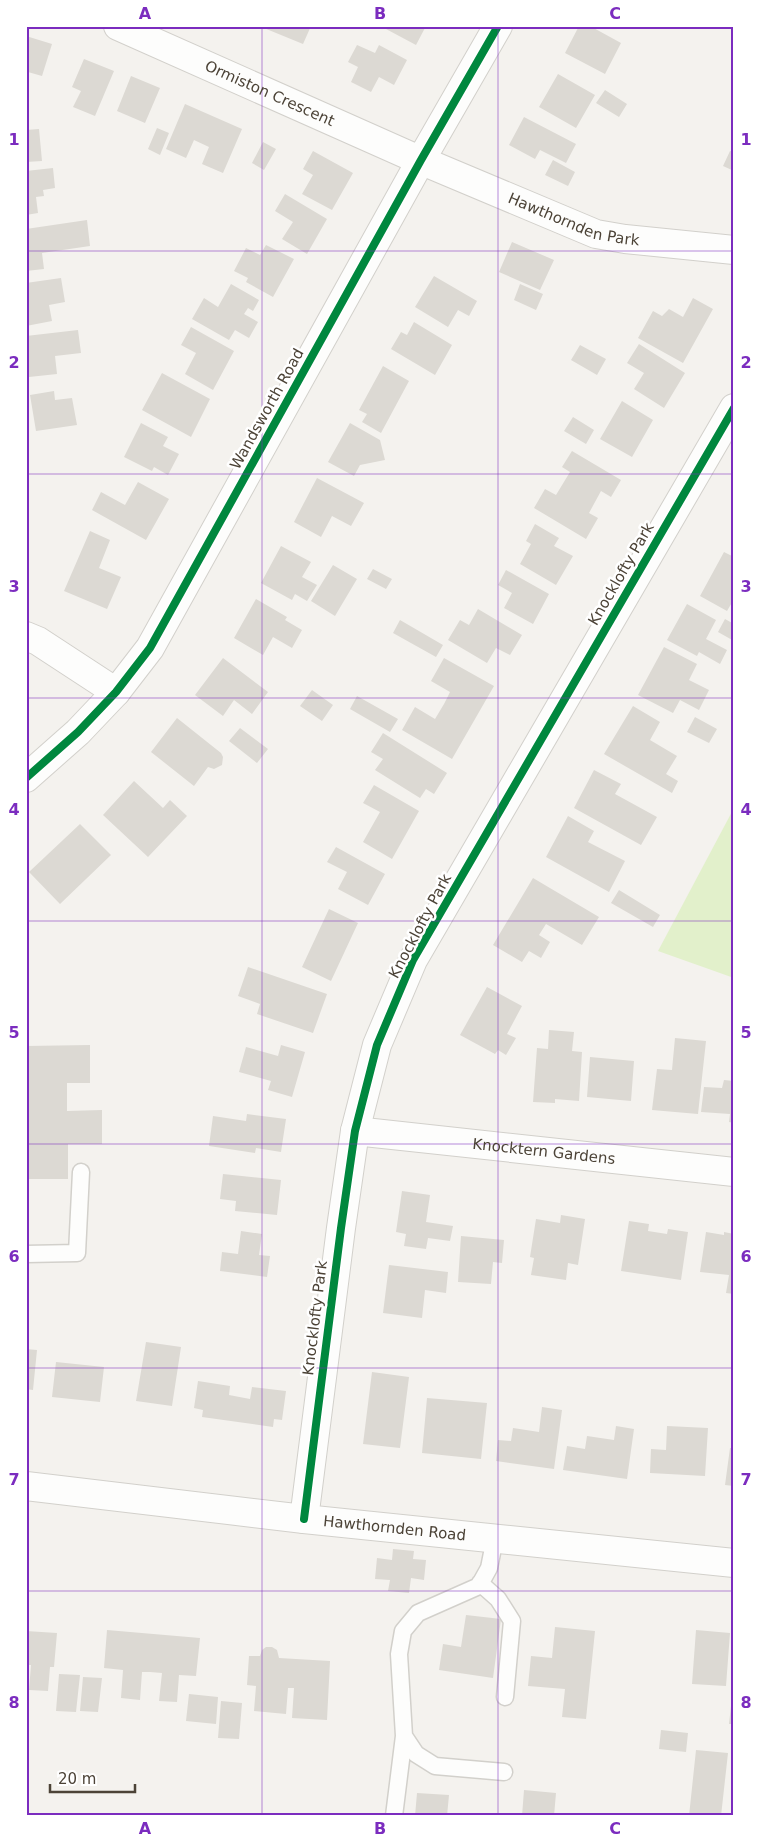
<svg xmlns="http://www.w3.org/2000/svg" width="760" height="1842" font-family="'DejaVu Sans',sans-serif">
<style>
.green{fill:#e2f0cb}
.building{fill:#dcd9d3}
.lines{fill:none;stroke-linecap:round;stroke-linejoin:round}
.service-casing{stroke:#d2d0cb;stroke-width:19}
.minor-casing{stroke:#d2d0cb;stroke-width:30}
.service{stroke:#fdfdfc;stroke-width:16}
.minor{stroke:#fdfdfc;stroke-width:28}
.cycleway-casing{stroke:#fff;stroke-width:11}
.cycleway{stroke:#00873e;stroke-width:8}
.grid{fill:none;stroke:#7b2cbf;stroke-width:1;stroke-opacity:0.55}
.labels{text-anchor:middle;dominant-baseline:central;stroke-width:5;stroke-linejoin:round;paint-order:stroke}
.street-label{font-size:15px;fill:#4c4337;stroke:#fff}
.neatline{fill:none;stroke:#7b2cbf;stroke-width:2}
.grid-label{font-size:16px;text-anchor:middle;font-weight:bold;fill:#7b2cbf}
</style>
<rect width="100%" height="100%" fill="#f4f2ee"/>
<!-- green -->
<path class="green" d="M734 808V978L658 951Z"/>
<!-- building -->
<path class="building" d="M259 26H311L303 44Z
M388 26H426L416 45 386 29Z
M579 26H590L621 43 605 74 565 53Z
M26 36 52 44 42 76 28 72 26 76Z
M357 45 375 53 379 45 407 60 394 85 379 77 371 92 351 82 358 67 348 62Z
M84 59 114 71 95 116 73 107 81 91 72 87Z
M558 74 595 95 576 128 539 107Z
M131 76 160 88 145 123 117 111Z
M605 90 627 104 619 117 596 103Z
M185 104 242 129 223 173 202 164 209 147 194 140 186 158 166 149Z
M524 117 576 144 566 163 540 150 535 159 509 145Z
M157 128 169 133 160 155 148 149Z
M39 129 42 161 26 162V130Z
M263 142 276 149 264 170 252 163Z
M313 151 353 173 332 210 302 194 313 175 303 169Z
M730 151 734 152V171L723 166Z
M553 160 575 172 568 186 545 175Z
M53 168 55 188 43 190 44 196 36 197 38 213 26 215V171Z
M285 194 327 219 307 254 282 239 293 222 275 211Z
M87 220 90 246 42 253 44 269 26 271V229Z
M512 242 554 260 540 290 499 272Z
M266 245 294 259 273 297 246 282 248 278 234 271 246 248 260 255Z
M434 276 477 301 469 316 458 310 448 327 415 307Z
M61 278 65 302 49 305 52 321 26 326V283Z
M231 284 259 300 253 311 248 308 244 314 258 322 249 338 235 330 229 340 192 319 204 298 218 307Z
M520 284 543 294 536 310 514 300Z
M693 298 713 309 683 363 638 338 653 311 662 316 669 309 683 317Z
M414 322 452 345 435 375 391 349 401 332 407 335Z
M191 327 234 351 213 390 185 374 196 353 181 345Z
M78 330 81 353 55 356 57 374 29 377 26 336Z
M639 344 685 373 664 408 634 389 644 373 627 363Z
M580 345 606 359 597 375 571 360Z
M383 366 409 381 381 433 362 422 367 414 359 410Z
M162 373 210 399 191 437 142 410Z
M54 391 55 400 72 398 77 425 36 431 30 395Z
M622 401 653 420 632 457 600 439Z
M573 417 594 430 586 444 564 431Z
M141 423 168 437 163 446 179 454 168 475 154 467 152 471 124 457Z
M350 423 380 440 385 460 360 465 354 476 328 462Z
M572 451 621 480 611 497 601 491 589 513 598 518 586 539 534 508 545 489 556 495 570 472 562 467Z
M317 478 364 503 351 526 332 516 321 537 294 522Z
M138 482 169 499 146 540 92 510 101 492 125 505Z
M535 524 559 538 554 546 573 556 556 585 520 564 531 544 526 541Z
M90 531 110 540 99 568 121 577 107 609 64 591Z
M281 546 311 562 302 577 317 585 307 601 295 594 292 600 261 583Z
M724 552 734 557V599L727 611 700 596Z
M333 565 357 579 335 616 311 601Z
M373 569 392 579 386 589 367 579Z
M506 570 549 594 533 624 504 608 512 593 498 585Z
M256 599 287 617 285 620 302 630 292 648 273 637 263 655 234 638Z
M687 604 716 620 706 639 727 650 720 664 699 652 697 656 667 640Z
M478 609 522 635 510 655 496 648 487 663 448 640 460 620 469 625Z
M725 619 734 624V641L718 632Z
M400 620 443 645 436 657 393 633Z
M664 647 697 664 689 680 709 690 699 710 680 700 673 713 638 695Z
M223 658 268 692 252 714 234 700 223 716 195 695Z
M444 658 494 686 452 759 402 730 415 707 435 719 444 704 450 692 431 681Z
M312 690 333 705 322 721 300 706Z
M357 696 398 719 390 732 350 709Z
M633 706 660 722 650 740 677 756 666 774 678 781 672 793 604 754Z
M695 717 717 729 709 743 687 732Z
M177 718 221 753 223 757 222 765 214 769 208 767 194 786 151 752Z
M240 728 268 749 257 763 229 741Z
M383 733 447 773 434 794 426 789 420 798 375 770 383 759 371 752Z
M594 770 621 784 615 794 657 817 641 845 574 808Z
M134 781 163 808 170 800 187 816 148 857 103 815Z
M374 785 419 811 392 859 363 842 380 812 363 803Z
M568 816 594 831 588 842 625 861 609 892 546 857Z
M80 824 111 855 60 904 29 872Z
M336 847 385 874 368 905 338 889 347 872 327 862Z
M533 878 599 917 582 945 546 924 539 935 550 942 541 958 529 951 522 962 493 945Z
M619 890 660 915 653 927 611 903Z
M329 909 358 923 331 981 302 967Z
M248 967 327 994 313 1033 257 1014 260 1004 238 996Z
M487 987 522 1006 507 1034 516 1038 506 1055 498 1050 495 1054 460 1035Z
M549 1030 574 1032 572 1051 582 1052 579 1101 555 1099V1103L533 1102 537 1048 548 1049Z
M675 1038 706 1041 698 1114 652 1110 657 1069 672 1070Z
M90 1045V1083H67V1111L102 1110V1144H68V1179H26V1046Z
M281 1045 305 1052 292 1097 268 1090 271 1081 239 1072 246 1047 278 1056Z
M590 1057 634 1061 631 1101 587 1097Z
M724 1080 734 1081V1123L729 1122 730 1114 701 1112 704 1087 722 1088Z
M247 1114 286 1119 281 1152 256 1148 255 1153 209 1146 213 1116 246 1121Z
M223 1174 281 1180 277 1215 235 1211 236 1201 220 1199Z
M402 1191 430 1195 426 1222 453 1226 450 1241 428 1238 426 1249 404 1246 406 1234 396 1232Z
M561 1215 585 1219 578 1265 568 1263 566 1280 531 1275 534 1258 530 1257 536 1219 560 1223Z
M629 1221 649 1224 648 1231 667 1234 668 1229 688 1232 681 1280 621 1271Z
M241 1231 262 1234 259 1255 270 1256 267 1277 220 1271 222 1252 238 1254Z
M706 1232 724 1235V1232L734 1234V1294L726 1293 729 1275 700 1272Z
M461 1236 504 1240 502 1263 493 1262 491 1284 458 1282Z
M389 1265 448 1272 446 1293 425 1290 422 1318 383 1313Z
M146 1342 181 1347 172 1406 136 1401Z
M26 1349 37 1350 33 1390 26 1389Z
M56 1362 104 1367 100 1402 52 1397Z
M372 1372 409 1377 400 1448 363 1444Z
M198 1381 230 1386 229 1395 250 1399 252 1387 286 1391 282 1420 274 1419 273 1427 202 1417 203 1410 194 1408Z
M427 1398 487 1403 481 1459 422 1453Z
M542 1407 562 1410 554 1469 496 1461 498 1440 511 1441 513 1428 539 1432Z
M616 1426 634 1429 627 1479 563 1470 567 1446 585 1449 587 1436 614 1440Z
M667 1426 708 1428 705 1476 650 1473 651 1449 666 1450Z
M730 1448H734V1486L725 1485Z
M393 1549 414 1551 413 1559 426 1560 424 1580 411 1578 409 1593 388 1591 390 1580 375 1579 377 1558 392 1560Z
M466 1615 501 1619 493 1678 439 1670 443 1644 461 1647Z
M555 1627 595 1631 586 1719 562 1717 565 1689 528 1686 531 1656 552 1658Z
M107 1630 200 1638 196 1676 179 1675 177 1702 159 1701 162 1673 150 1672H142L140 1700 121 1698 123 1670 104 1668Z
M696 1630 730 1633 726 1686 692 1684Z
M26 1631 57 1633 54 1667H50L48 1691 29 1690 31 1665H26Z
M266 1647H272L277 1650 279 1658 330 1661 327 1720 292 1718 294 1688H288L286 1714 254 1711 256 1686 247 1685 249 1656H260L262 1650Z
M59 1674 80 1675 76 1712 56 1711Z
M83 1677 102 1678 98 1712 80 1711Z
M189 1694 218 1697 216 1724 186 1721Z
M732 1697H734V1724H729Z
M221 1701 242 1703 239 1739 218 1738Z
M661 1730 688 1733 686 1752 659 1749Z
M696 1750 728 1753 721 1816H689Z
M524 1790 556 1793 554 1816H522Z
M417 1793 449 1795 447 1816H415Z"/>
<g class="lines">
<defs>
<path id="service" d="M26 1254 77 1253 81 1172
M480 1583 498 1599 512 1621 505 1697
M404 1736 416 1754 435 1766 504 1772
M394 1816 404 1736 399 1654 403 1631 418 1613 479 1586 489 1568 495 1538"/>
<g id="minor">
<path id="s1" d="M118 26 408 155 596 234 625 239 734 250"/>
<path d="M26 636 38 641 116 692"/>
<path d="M26 778 78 732 116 692 150 648 421 160 498 26"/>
<path id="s2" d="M355 1131 734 1172"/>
<path id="s3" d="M26 1486 304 1519 734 1563"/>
<path d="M304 1519 341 1228 355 1131 377 1045 413 960 734 408"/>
</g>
</defs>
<!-- service casing -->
<use href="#service" class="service-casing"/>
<!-- minor casing -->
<use href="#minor" class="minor-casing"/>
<!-- service -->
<use href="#service" class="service"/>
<!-- minor -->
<use href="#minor" class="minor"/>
<defs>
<path id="cycleway" d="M26 778 78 732 116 692 150 648 421 160 498 26
M304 1519 341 1228 355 1131 377 1045 413 960 734 408"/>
</defs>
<!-- cycleway casing -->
<use href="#cycleway" class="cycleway-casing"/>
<!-- cycleway -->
<use href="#cycleway" class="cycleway"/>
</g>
<!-- grid -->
<path class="grid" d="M262 26V1816M498 26V1816M26 251H734M26 474H734M26 698H734M26 921H734M26 1144H734M26 1368H734M26 1591H734"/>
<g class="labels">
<!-- street labels -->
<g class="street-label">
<text stroke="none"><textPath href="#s1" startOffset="166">Ormiston Crescent</textPath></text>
<text stroke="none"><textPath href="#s1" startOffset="496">Hawthornden Park</textPath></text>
<text transform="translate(267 409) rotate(-61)">Wandsworth Road</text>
<text transform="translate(621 574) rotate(-60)">Knocklofty Park</text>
<text transform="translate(420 926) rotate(-62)">Knocklofty Park</text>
<text stroke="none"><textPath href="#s2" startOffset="190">Knocktern Gardens</textPath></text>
<text transform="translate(315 1318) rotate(-83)">Knocklofty Park</text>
<text stroke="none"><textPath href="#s3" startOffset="371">Hawthornden Road</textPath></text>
</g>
</g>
<!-- border -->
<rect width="760" height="1842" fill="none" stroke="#ffffff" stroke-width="55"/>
<!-- scale -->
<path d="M50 1784v8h85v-8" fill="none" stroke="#4c4337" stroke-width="2.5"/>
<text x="58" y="1784" font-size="15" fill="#4c4337" stroke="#ffffff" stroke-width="4" paint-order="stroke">20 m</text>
<rect x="28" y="28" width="704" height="1786" class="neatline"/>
<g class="grid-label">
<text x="145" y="19">A</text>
<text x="380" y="19">B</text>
<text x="615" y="19">C</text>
<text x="14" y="145">1</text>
<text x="746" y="145">1</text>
<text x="14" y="368">2</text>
<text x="746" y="368">2</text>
<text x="14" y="592">3</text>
<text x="746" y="592">3</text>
<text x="14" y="815">4</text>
<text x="746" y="815">4</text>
<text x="14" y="1038">5</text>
<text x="746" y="1038">5</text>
<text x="14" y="1262">6</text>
<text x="746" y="1262">6</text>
<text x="14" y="1485">7</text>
<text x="746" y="1485">7</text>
<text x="14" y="1708">8</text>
<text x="746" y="1708">8</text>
<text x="145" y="1834">A</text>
<text x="380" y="1834">B</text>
<text x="615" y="1834">C</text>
</g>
</svg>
